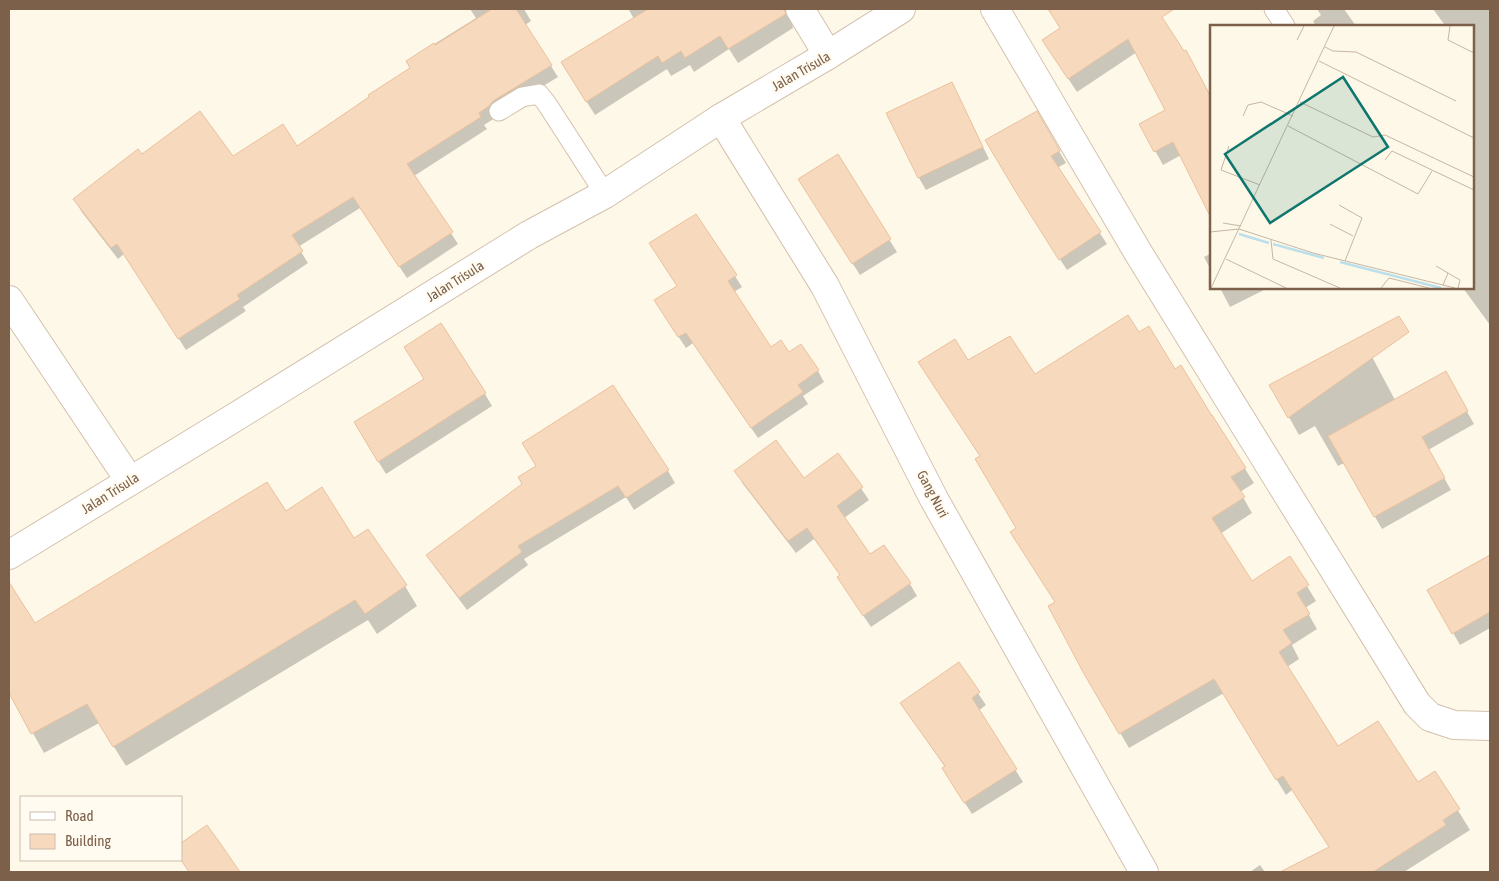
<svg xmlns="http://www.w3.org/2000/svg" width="1499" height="881" font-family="'Asap Condensed',sans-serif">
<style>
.shadow{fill:#0003}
.building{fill:#f7d9be;stroke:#ebc19d}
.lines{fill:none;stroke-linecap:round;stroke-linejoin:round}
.service-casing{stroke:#d3c1ad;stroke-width:21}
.minor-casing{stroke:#d3c1ad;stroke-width:30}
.tertiary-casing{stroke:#d3c1ad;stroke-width:30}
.service{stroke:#fff;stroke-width:19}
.minor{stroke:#fff;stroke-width:28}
.tertiary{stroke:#fff;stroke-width:28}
.labels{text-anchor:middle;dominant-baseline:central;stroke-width:4.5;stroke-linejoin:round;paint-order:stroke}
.street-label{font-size:14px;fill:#7d6049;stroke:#fffbf1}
.inset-river{fill:none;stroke:#bbe0eb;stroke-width:2.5}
.inset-road{fill:none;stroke:#c6b6a4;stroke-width:1}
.view{fill:#0f766e;fill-opacity:0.15;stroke:#0f766e;stroke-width:2.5}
.inset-edge{fill:none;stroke:#7d6049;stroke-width:2.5}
</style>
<rect width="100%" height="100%" fill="#fef8e9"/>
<!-- shadow -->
<path class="shadow" d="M470 9H524L531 21 525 25 558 77 499 113 495 118 484 125 487 129 414 176 458 244 407 278 360 208 298 247 308 263 243 307 246 311 186 350 124 254 118 259 81 211 75 199 142 156 233 157 296 147 411 68 407 61 476 18Z
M630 9H804L794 16 792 24 793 28 738 63 729 49 694 72 690 65 671 76 667 69 595 115 571 77 634 19 629 10Z
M1049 9H1155L1183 52 1181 155 1163 165 1141 125 1167 111 1137 52 1077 92 1052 54 1062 29Z
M1317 9H1344L1356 26H1316L1313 21 1321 15Z
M1433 9H1490V325L1463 288H1473V26H1441L1444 24Z
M958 96 989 159 926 190 919 178Z
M1036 112 1066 163 1057 168 1107 244 1067 270 1024 204Z
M837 156 897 252 860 275 807 192Z
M696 215 742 287 734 292 770 349 788 354 818 371 824 382 803 396 808 404 758 438 693 343 686 348 662 312 678 287Z
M1212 253V272L1204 257Z
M1220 288H1268L1230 307Z
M1139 334 1174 371 1180 367 1254 483 1240 492 1252 513 1220 534 1252 583 1290 558 1316 601 1305 608 1317 629 1292 645 1299 659 1287 667 1338 748 1418 783 1435 773 1470 830 1404 872H1283L1330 848 1292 790 1286 795 1224 693 1129 748 1084 671 1056 603 1020 547 1018 528 981 457 928 377 968 361 1034 375Z
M1368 349 1395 400 1445 373 1474 424 1428 450 1451 490 1382 529 1344 463 1338 466 1315 426 1299 435 1271 385Z
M485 394 492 406 386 474 362 435Z
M838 455 869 500 844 518 870 556 910 584 917 596 871 627 846 590 841 576 814 539 796 553 743 484 736 471 804 480Z
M538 467 668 471 675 483 634 510 626 497 524 559 528 565 467 610 435 567 428 555 524 484Z
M286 513 353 539 405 586 417 606 377 634 368 620 126 766 99 723 44 753 9 690 21 683 9 661V639L36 624Z
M1490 557V628L1460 645 1429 591Z
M958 664 986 705 978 711 1023 782 972 814 950 780 945 767 909 715Z
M1260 865 1265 872H1250Z"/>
<!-- building -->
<path class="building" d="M492 9H516L552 65 493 101 489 106 479 113 481 117 407 164 453 232 399 267 353 197 292 235 303 251 237 295 240 299 178 339 117 244 111 248 73 199 138 149 142 154 200 111 233 156 283 124 297 146 369 97 368 95 410 68 406 61 434 43 435 45Z
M648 9H784L786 14 728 49 720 36 685 58 681 51 662 63 658 56 586 102 561 62Z
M1048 9H1174L1162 17 1184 51 1186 50 1212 99V220L1173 142 1154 152 1139 124 1165 110 1128 39 1068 79 1042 40 1060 28Z
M952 82 983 147 918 178 886 113Z
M1037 111 1060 151 1051 156 1101 232 1059 260 1016 192 985 140Z
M838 154 891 239 852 264 798 179Z
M696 214 737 275 728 281 771 347 781 340 789 352 801 344 819 370 798 385 803 392 751 428 686 333 678 337 654 300 677 286 649 243Z
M1128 315 1139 332 1149 326 1175 369 1181 365 1212 416V415L1246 468 1231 477 1245 497 1212 518 1252 581 1290 556 1309 585 1297 593 1310 614 1283 630 1292 643 1279 652 1338 746 1378 721 1418 782 1435 771 1460 809 1443 820 1446 825 1373 872H1280L1329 847 1283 776 1276 780 1214 679 1119 734 1083 672 1048 606 1055 602 1010 532 1016 528 975 459 980 456 918 362 955 339 968 360 1010 336 1035 374Z
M1399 316 1409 332 1288 418 1269 385Z
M441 323 486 393 378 462 354 422 424 379 404 347Z
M1446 371 1468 411 1422 437 1445 478 1374 517 1328 436Z
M613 385 669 470 626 498 618 486 518 546 522 552 459 598 426 555 522 484 518 477 536 466 522 443Z
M776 440 804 478 838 453 863 487 837 506 870 554 884 545 911 583 863 616 837 577 840 575 807 528 788 541 734 471Z
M267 482 286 511 322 487 354 538 368 529 407 585 365 614 355 600 113 747 87 704 31 734 9 693V582L35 623Z
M1490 555V612L1452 634 1427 590Z
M959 662 980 692 972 698 1017 769 964 803 942 768 945 766 900 703Z
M207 825 220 843 240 872H189L181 860V843Z"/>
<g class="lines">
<defs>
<path id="service" d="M1274 9 1285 26
M499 111 522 97 539 94 547 104 605 194"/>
<path id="minor" d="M800 9 828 55
M995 9 1139 254 1417 704 1430 717 1454 725 1490 726
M721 118 825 286 934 499 1144 872
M9 300 130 481"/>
<path id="tertiary" d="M9 555 237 416 529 235 605 194 721 118 828 55 901 9"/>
</defs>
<!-- service casing -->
<use href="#service" class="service-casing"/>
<!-- minor casing -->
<use href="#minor" class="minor-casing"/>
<!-- tertiary casing -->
<use href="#tertiary" class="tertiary-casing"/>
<!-- service -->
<use href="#service" class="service"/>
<!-- minor -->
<use href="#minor" class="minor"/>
<!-- tertiary -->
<use href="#tertiary" class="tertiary"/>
</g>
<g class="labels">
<!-- street labels -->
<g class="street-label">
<text transform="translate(801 71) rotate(-30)">Jalan Trisula</text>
<text transform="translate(455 281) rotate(-32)">Jalan Trisula</text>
<text transform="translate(110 493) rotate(-32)">Jalan Trisula</text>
<text transform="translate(933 494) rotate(62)">Gang Nuri</text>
</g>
</g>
<!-- overview -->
<g transform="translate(1210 25)">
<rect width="264" height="264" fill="#fef8e9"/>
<path class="inset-river" d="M29 209 59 218M63 219 114 233M130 237 231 263"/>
<path class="inset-road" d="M240 1 238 15 264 28M87 15 94 1M115 22 123 26 146 27 246 76M109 36 264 113M90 77 163 112 175 110 264 152M33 91 38 80 51 77 83 91M78 101 208 169 222 146M19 121 11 145 50 160M175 135 182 126 264 165M129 180 152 193 135 236M13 198 31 201M120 199 143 211M0 207 29 204 103 228 245 263M61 215 63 234 130 263M16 234 76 263M226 241 238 248 233 260M238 248 250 255 248 263M1 263 124 1M171 263 179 253 219 263"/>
<path class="view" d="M133 52 178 122 60 198 15 129Z"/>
<rect width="264" height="264" class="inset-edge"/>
</g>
<!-- border -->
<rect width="1499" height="881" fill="none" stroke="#7d6049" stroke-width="20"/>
<!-- legend -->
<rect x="20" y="796" width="162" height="65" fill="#fffbf1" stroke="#cbbdae"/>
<rect x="30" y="812" width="25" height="8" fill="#ffffff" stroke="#cbbdae"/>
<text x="65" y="821" font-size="15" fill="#7d6049">Road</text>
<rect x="30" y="834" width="25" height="15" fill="#f7d9be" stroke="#cbbdae"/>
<text x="65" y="846" font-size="15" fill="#7d6049">Building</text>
</svg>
